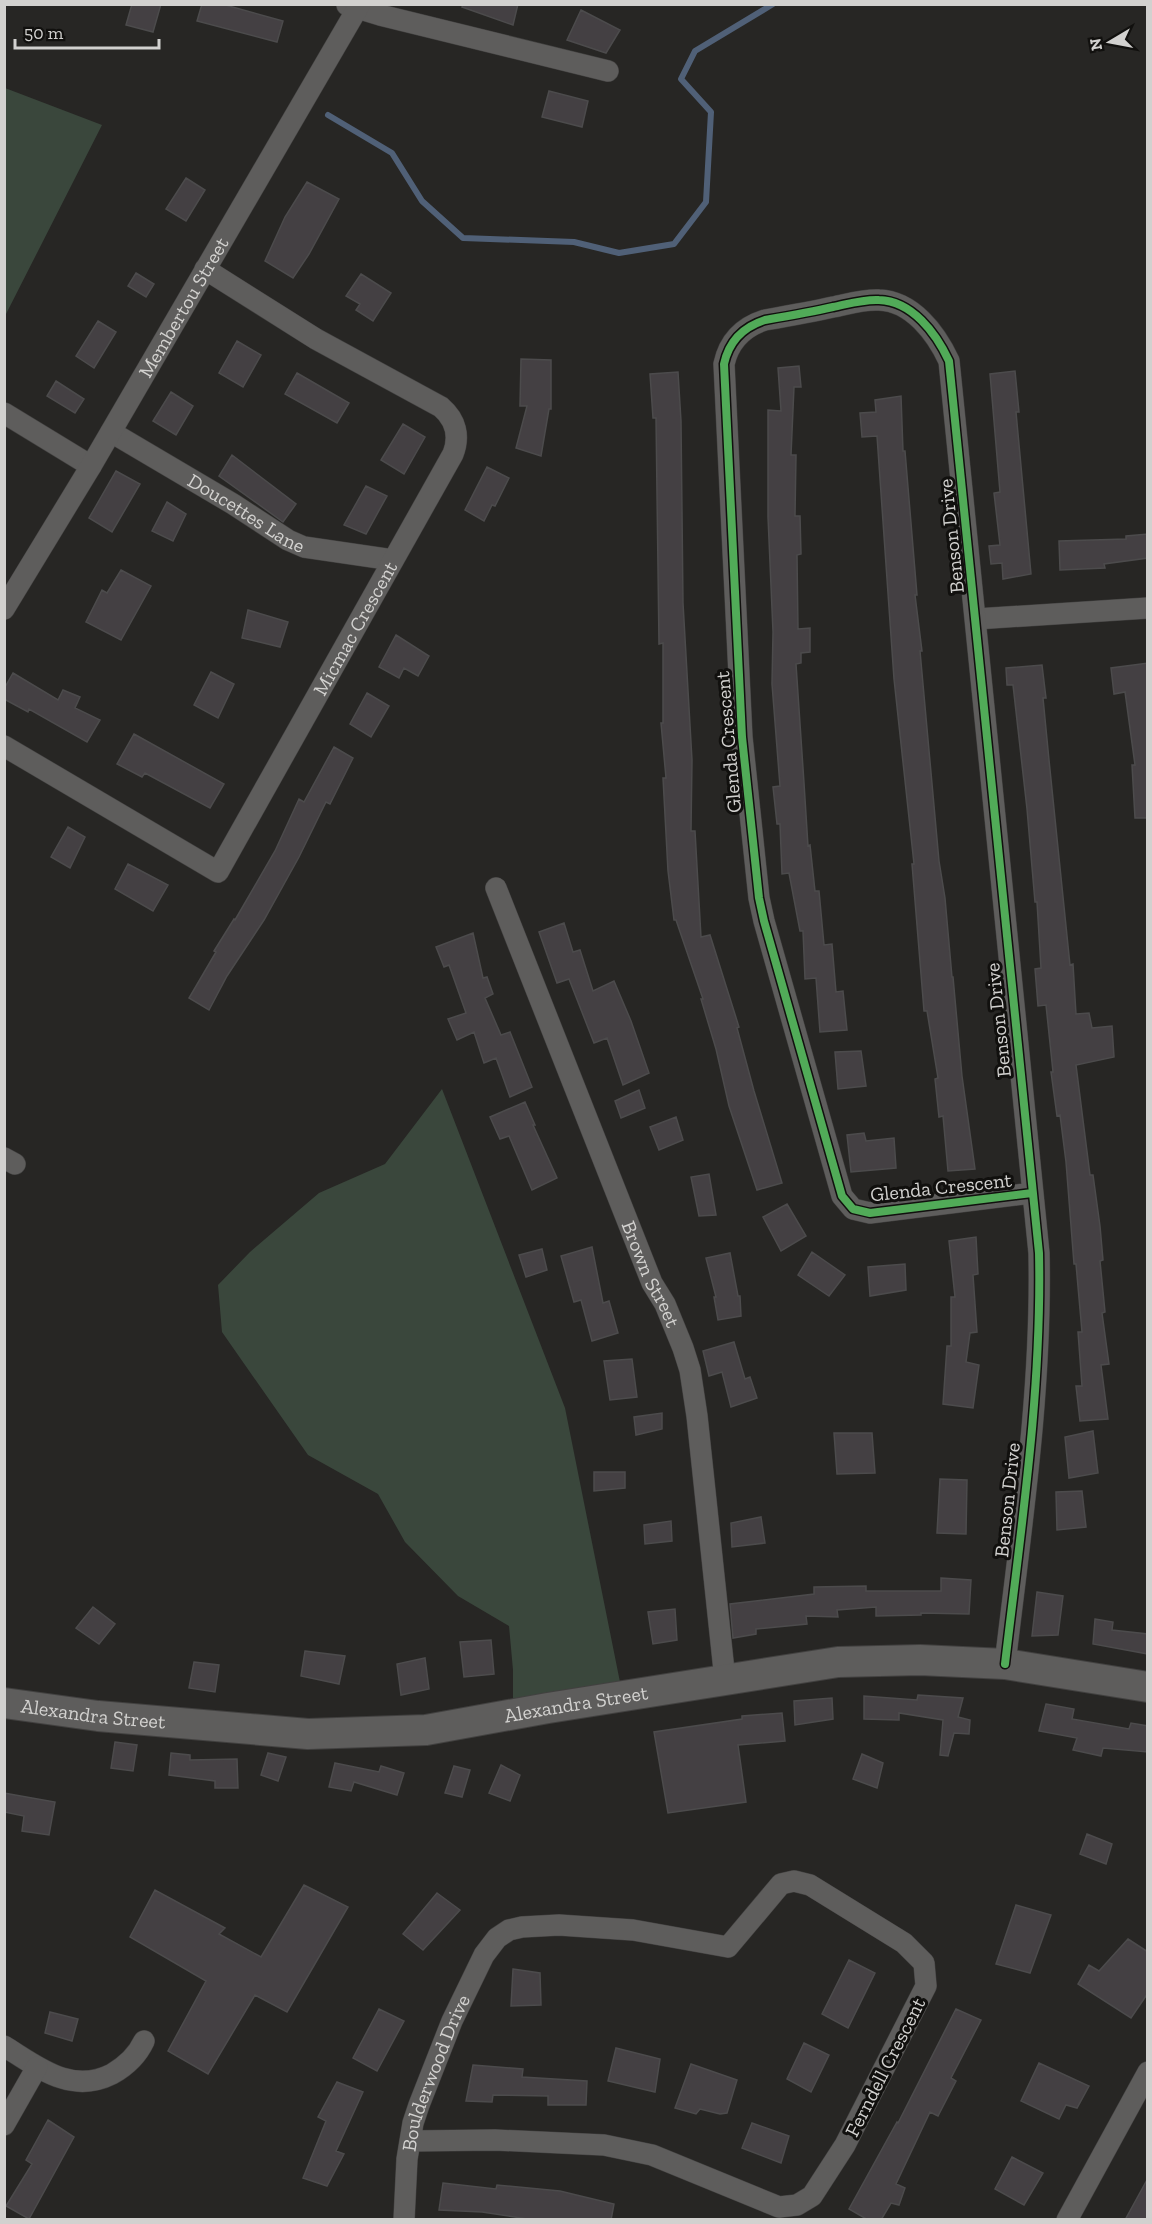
<svg xmlns="http://www.w3.org/2000/svg" width="1152" height="2224" font-family="'Zilla Slab',serif">
<style>
.green{fill:#3a473c}
.lines{fill:none;stroke-linecap:round;stroke-linejoin:round}
.stream{stroke:#506077;stroke-width:6}
.building{fill:#444043;stroke:#4c4b4c;stroke-width:1.5}
.street-casing{stroke:#424140;stroke-width:22}
.secondary-casing{stroke:#424140;stroke-width:32}
.street{stroke:#5e5d5c;stroke-width:21}
.secondary{stroke:#5e5d5c;stroke-width:30}
.cycleway-casing{stroke:#11100e;stroke-width:11}
.cycleway{stroke:#51ab58;stroke-width:8}
.labels{text-anchor:middle;dominant-baseline:central;stroke-width:6;stroke-linejoin:round;paint-order:stroke}
.street-label{font-size:20px;fill:#d2d1cf;stroke:#11100e}
</style>
<rect width="100%" height="100%" fill="#272624"/>
<!-- green -->
<path class="green" d="M5 88 102 125 5 316 4 88Z
M442 1089 565 1408 623 1697 513 1718V1670L509 1626 458 1596 405 1542 378 1494 308 1455 222 1332 218 1285 250 1252 319 1193 385 1164Z"/>
<g class="lines">
<!-- stream -->
<path class="stream" d="M328 115 392 153 422 201 463 238 574 242 619 253 674 244 706 202 711 112 681 79 695 51 773 4"/>
</g>
<!-- building -->
<path class="building" d="M132 4H161L153 32 126 25Z
M202 4H222L283 21 277 42 197 21Z
M463 4H518L513 25 462 7Z
M581 10 620 30 606 53 567 40Z
M549 91 588 101 582 127 542 117Z
M186 178 205 190 186 221 166 209Z
M307 182 339 199 309 254 293 278 265 261 285 217Z
M136 273 154 284 146 297 128 286Z
M361 274 391 293 373 321 356 310 360 304 346 296Z
M98 321 116 332 94 368 76 356Z
M237 341 261 355 243 387 219 373Z
M521 359 551 360V409H549L541 456 516 448 527 406H520Z
M799 366 801 387H794L791 455H796L795 516H800L801 554 797 555 798 629 810 628V652L801 653V663L796 664 804 783 808 846 810 845 815 891H819L824 945 832 944 836 992 843 991 847 1030 820 1032 816 978 805 979 803 931H800L789 873 782 874 780 824H777L773 787 780 786 772 684 773 632 768 517V410L781 411 778 368Z
M1015 371 1019 412H1016L1031 574 1003 579 1002 563 991 564 989 546 1000 545 994 493 1000 492 990 374Z
M678 372 681 421 683 603 692 760 691 831H695L701 937 710 935 739 1027 737 1028 754 1091 782 1183 757 1190 729 1106 716 1049 701 999H703L676 920H674L668 871 663 778H666L661 723H663V643L659 644 656 418H653L650 374Z
M297 373 349 403 337 423 285 394Z
M56 381 84 399 75 413 47 396Z
M171 392 193 406 176 435 153 421Z
M901 396 903 451H905L917 595H915L922 651H920L939 861 945 898 952 977H953L962 1076 975 1169 948 1171 943 1116 939 1117 935 1079 938 1078 927 1011H924L912 864H914L894 679 877 436 862 437 860 413 876 412 875 400Z
M403 424 425 437 404 474 381 460Z
M232 455 296 504 283 522 219 476Z
M487 467 509 478 495 506 492 505 484 521 465 510Z
M116 471 140 484 112 532 89 518Z
M366 486 387 496 366 534 344 525Z
M167 502 186 514 173 541 152 531Z
M1148 534V558L1104 564 1105 568 1060 570 1059 541 1126 539V536Z
M121 570 151 586 121 640 86 622 102 590 107 593Z
M248 610 288 622 280 647 242 638Z
M396 635 429 656 418 676 404 668 399 678 379 667Z
M1148 663V818H1135L1132 765H1135L1125 692 1114 694 1111 668Z
M1042 665 1046 698H1043L1049 760 1070 965 1073 964 1076 1014 1089 1013 1092 1028 1112 1026 1114 1057 1076 1065 1090 1175H1093L1100 1226 1103 1260 1100 1261 1105 1312 1102 1313 1109 1364 1101 1365 1108 1419 1080 1421 1076 1386H1082L1078 1332H1082L1076 1264H1074L1066 1162 1060 1115 1057 1116 1051 1072H1053L1046 1005 1038 1006 1035 969 1041 968 1037 902H1035L1027 809 1013 685H1007L1006 668Z
M211 672 234 684 218 718 194 705Z
M13 673 58 700 63 690 80 697 75 708 100 720 87 742 29 709 28 712 4 699V689Z
M367 693 389 706 371 737 350 724Z
M134 734 224 784 210 808 145 773 142 777 117 764Z
M334 747 353 758 330 804 326 802 299 857 264 920 227 976 209 1010 189 998 216 952 214 951 234 919 235 920 275 851 299 799 304 802Z
M68 827 85 837 70 868 51 857Z
M128 864 168 885 153 911 115 889Z
M564 923 573 952 580 950 593 991 614 981 631 1021 649 1073 623 1085 607 1038 594 1043 569 979 557 983 539 932Z
M473 933 483 978 487 977 493 994 485 998 501 1035 510 1032 532 1087 510 1097 496 1058 484 1063 474 1032 457 1040 448 1019 466 1013 449 965 444 967 436 947Z
M861 1051 866 1086 838 1089 835 1052Z
M639 1090 645 1108 621 1118 615 1101Z
M525 1102 535 1125H533L557 1178 532 1190 509 1136 500 1139 490 1117Z
M676 1117 683 1140 659 1150 650 1127Z
M864 1133 866 1141 894 1138 896 1168 851 1172 847 1135Z
M709 1174 716 1215 699 1216 691 1177Z
M787 1204 806 1236 781 1251 763 1217Z
M976 1237 978 1274 973 1275 977 1332 970 1333 966 1362 979 1365 973 1408 943 1404 947 1346H951V1297H955L949 1241Z
M592 1247 603 1303 609 1301 618 1333 592 1341 581 1300 574 1302 561 1256Z
M542 1249 547 1270 526 1277 519 1255Z
M812 1252 845 1275 829 1296 798 1275Z
M730 1253 738 1296H740L741 1316 718 1320 714 1297H716L706 1258Z
M905 1264 906 1290 870 1296 868 1267Z
M734 1342 745 1379 750 1377 757 1398 731 1407 722 1372 709 1376 703 1351Z
M632 1359 637 1397 610 1400 604 1361Z
M662 1413V1429L636 1435 634 1417Z
M1093 1431 1098 1473 1069 1478 1065 1437Z
M834 1433H872L875 1473 837 1474Z
M594 1472H625V1488L594 1491Z
M940 1479 967 1480 966 1534 937 1533Z
M1082 1491 1086 1527 1057 1530 1056 1492Z
M761 1517 765 1543 732 1547 731 1523Z
M671 1521 672 1541 645 1544 644 1525Z
M941 1578 971 1580 969 1614 921 1613V1615L876 1616V1607L837 1610 838 1617 806 1616 807 1624 756 1629V1634L733 1638 730 1604 814 1594V1587L866 1586V1591H941Z
M1037 1592 1063 1596 1058 1635 1032 1636Z
M93 1607 115 1624 99 1644 76 1628Z
M675 1609 677 1640 653 1644 648 1612Z
M1095 1619 1113 1622 1112 1630 1148 1634V1654L1093 1644Z
M491 1640 494 1674 464 1677 460 1642Z
M305 1651 345 1656 339 1684 301 1676Z
M425 1658 429 1689 401 1695 397 1664Z
M194 1662 219 1665 215 1692 189 1688Z
M918 1695 963 1698 958 1717 970 1720 969 1734 954 1733 948 1756 940 1755 943 1720 899 1713V1720L864 1719V1696L917 1700Z
M832 1698 833 1719 795 1725 794 1701Z
M1046 1704 1074 1709 1072 1719 1129 1729 1131 1723 1148 1726V1752L1103 1748 1101 1756 1073 1750 1077 1738 1039 1731Z
M782 1713 785 1741 738 1745 746 1802 668 1813 654 1732 742 1719V1716Z
M115 1742 137 1745 133 1771 111 1768Z
M171 1753 190 1755V1760L237 1759 238 1788H215V1781L169 1775Z
M268 1753 286 1757 278 1781 261 1775Z
M862 1754 883 1763 877 1788 853 1779Z
M335 1763 379 1772 381 1766 404 1773 397 1795 354 1782 351 1791 329 1787Z
M501 1765 520 1775 510 1801 489 1793Z
M454 1766 470 1770 462 1797 445 1793Z
M4 1793 55 1802 49 1835 22 1831 24 1816 4 1812Z
M1087 1834 1112 1844 1106 1864 1080 1854Z
M304 1885 348 1907 287 2012 255 1995 208 2074 168 2051 206 1981 130 1937 155 1890 225 1928 219 1934 261 1957Z
M437 1893 460 1910 423 1950 403 1934Z
M1016 1905 1051 1915 1030 1973 996 1964Z
M1128 1939 1148 1952V1993L1131 2018 1078 1984 1089 1965 1099 1971Z
M849 1960 875 1973 848 2028 822 2014Z
M513 1969 540 1973 541 2005 511 2006Z
M379 2009 404 2021 377 2071 353 2058Z
M956 2009 981 2020 951 2078 956 2081 938 2116 930 2112 896 2184 905 2188 899 2205 891 2203 881 2220H868L849 2209 897 2122 898 2123Z
M50 2012 78 2019 72 2041 45 2033Z
M804 2043 829 2055 811 2092 787 2079Z
M616 2048 660 2059 655 2092 608 2081Z
M1039 2063 1089 2086 1077 2108 1066 2105 1059 2119 1021 2101Z
M691 2064 737 2080 727 2113 720 2114 700 2109 696 2114 675 2108Z
M473 2065 523 2069 522 2077 587 2081 586 2105H548V2096L493 2095 492 2102 466 2101Z
M337 2082 363 2092 336 2151 344 2154 327 2186 303 2178 326 2121 318 2117Z
M48 2120 74 2137 29 2219 6 2206 32 2164 26 2160Z
M752 2123 789 2136 781 2163 742 2148Z
M1012 2157 1043 2173 1024 2205 995 2189Z
M1148 2178V2220H1125Z
M443 2183 496 2189 497 2185 560 2191 614 2204 611 2220H534L482 2212 439 2210Z"/>
<g class="lines">
<defs>
<g id="street">
<path d="M347 5 380 15 608 71"/>
<path d="M4 413 91 466"/>
<path id="s1" d="M111 432 233 504 288 540 304 547 393 560"/>
<path id="s2" d="M4 609 91 466 360 4"/>
<path d="M976 619 1148 608"/>
<path id="s3" d="M4 746 218 872 453 454C460 436 456 420 441 407L316 339 205 269"/>
<path id="s4" d="M496 888 652 1283 665 1304 683 1348 690 1370 697 1416 725 1680"/>
<path d="M4 1158 15 1164"/>
<path d="M1005 1664C1021 1528 1042 1391 1039 1253L949 361C936 333 912 301 879 300 864 299 848 304 833 307 811 312 788 316 765 320 743 327 729 341 724 364L742 737 759 898 764 921 842 1196 853 1209 870 1213 1032 1193"/>
<path d="M4 2046C38 2067 71 2095 112 2074 126 2066 137 2056 144 2041"/>
<path d="M4 2125 37 2067"/>
<path id="s5" d="M404 2220 407 2159 413 2123 419 2105 452 2021 484 1955 497 1938 509 1930 522 1927 559 1925 633 1930 728 1947 781 1884 794 1881 810 1885 904 1943 924 1963 926 1986 845 2145 812 2196 797 2205 779 2207 652 2155 604 2145 495 2140 410 2141"/>
<path d="M1067 2220 1148 2072"/>
</g>
<g id="secondary">
<path id="s6" d="M4 1703 98 1716 308 1734 426 1730 548 1708 838 1662 920 1660 1005 1664 1148 1687"/>
</g>
</defs>
<!-- street casing -->
<use href="#street" class="street-casing"/>
<!-- secondary casing -->
<use href="#secondary" class="secondary-casing"/>
<!-- street -->
<use href="#street" class="street"/>
<!-- secondary -->
<use href="#secondary" class="secondary"/>
<defs>
<path id="cycleway" d="M1005 1664C1021 1528 1042 1391 1039 1253L949 361C936 333 912 301 879 300 864 299 848 304 833 307 811 312 788 316 765 320 743 327 729 341 724 364L742 737 759 898 764 921 842 1196 853 1209 870 1213 1032 1193"/>
</defs>
<!-- cycleway casing -->
<use href="#cycleway" class="cycleway-casing"/>
<!-- cycleway -->
<use href="#cycleway" class="cycleway"/>
</g>
<g class="labels">
<!-- street labels -->
<g class="street-label">
<text stroke="none"><textPath href="#s2" startOffset="351">Membertou Street</textPath></text>
<text stroke="none"><textPath href="#s1" startOffset="158">Doucettes Lane</textPath></text>
<text transform="translate(951 536) rotate(-96)">Benson Drive</text>
<text stroke="none"><textPath href="#s3" startOffset="528">Micmac Crescent</textPath></text>
<text transform="translate(728 742) rotate(-95)">Glenda Crescent</text>
<text transform="translate(998 1020) rotate(-96)">Benson Drive</text>
<text transform="translate(941 1187) rotate(-6)">Glenda Crescent</text>
<text stroke="none"><textPath href="#s4" startOffset="416">Brown Street</textPath></text>
<text transform="translate(1007 1500) rotate(-84)">Benson Drive</text>
<text stroke="none"><textPath href="#s6" startOffset="576">Alexandra Street</textPath></text>
<text stroke="none"><textPath href="#s6" startOffset="90">Alexandra Street</textPath></text>
<text transform="translate(885 2067) rotate(-63)">Ferndell Crescent</text>
<text stroke="none"><textPath href="#s5" startOffset="152">Boulderwood Drive</textPath></text>
</g>
</g>
<!-- border -->
<rect width="1152" height="2224" fill="none" stroke="#d2d1cf" stroke-width="12"/>
<!-- north arrow -->
<g transform="translate(1110 42) rotate(260)" stroke="#11100e" stroke-width="4.5" paint-order="stroke">
<path d="M0-4.5L10 22L0 15L-10 22Z" fill="#d2d1cf"/>
<text y="-9" font-size="16" font-weight="bold" text-anchor="middle" fill="#d2d1cf">N</text>
</g>
<!-- scale -->
<path d="M15 39v9h144v-9" fill="none" stroke="#d2d1cf" stroke-width="3"/>
<text x="24" y="39" font-size="18" fill="#d2d1cf" stroke="#11100e" stroke-width="4.5" paint-order="stroke">50 m</text>
</svg>
